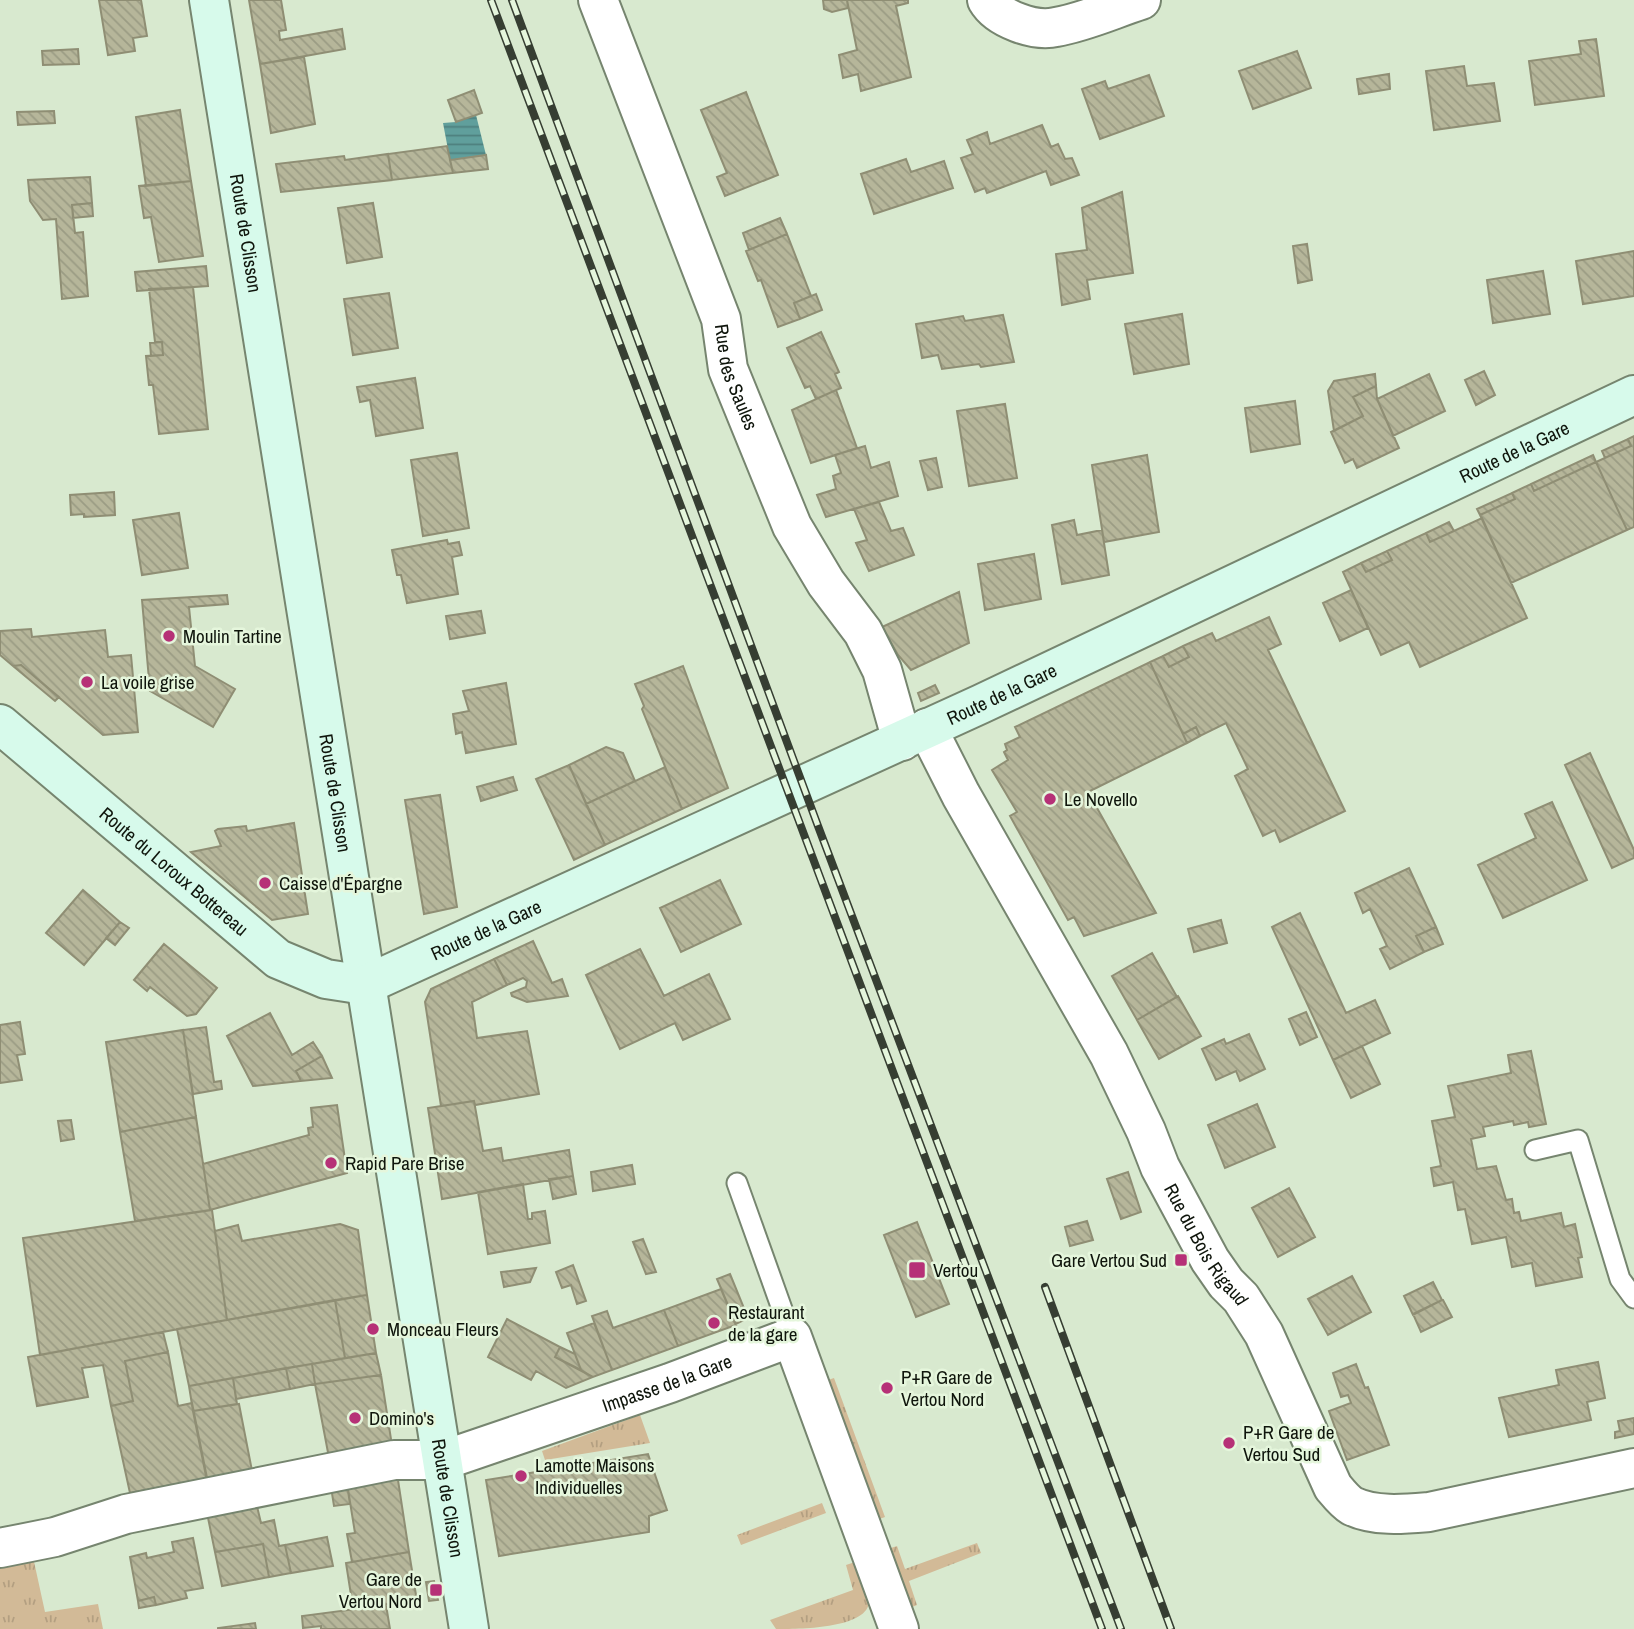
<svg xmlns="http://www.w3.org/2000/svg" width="1634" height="1629" font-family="'Archivo Narrow',sans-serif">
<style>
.grass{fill:url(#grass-tufts)}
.water{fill:url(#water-rules)}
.building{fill:url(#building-back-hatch);stroke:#8f8e74;stroke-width:2}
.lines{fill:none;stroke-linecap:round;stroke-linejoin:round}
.service-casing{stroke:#76856f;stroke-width:23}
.minor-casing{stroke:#76856f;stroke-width:42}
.secondary-casing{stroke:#76856f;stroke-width:42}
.service{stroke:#fff;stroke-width:19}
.minor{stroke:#fff;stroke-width:38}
.secondary{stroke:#d7faeb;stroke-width:38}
.rail-casing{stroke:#363e32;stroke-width:8}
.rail{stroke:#e5f6dc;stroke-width:5;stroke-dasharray:16;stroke-linecap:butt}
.poi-dot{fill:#b63177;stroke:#e5f6dc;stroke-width:2.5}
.labels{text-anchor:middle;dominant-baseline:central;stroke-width:5;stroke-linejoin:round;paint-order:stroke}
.street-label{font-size:19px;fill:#0f150c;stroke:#e5f6dc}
.poi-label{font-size:19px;fill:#0f150c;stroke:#e5f6dc;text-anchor:start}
</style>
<defs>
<pattern id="grass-tufts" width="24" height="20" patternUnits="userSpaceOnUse" patternTransform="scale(1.75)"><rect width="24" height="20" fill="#d2ba97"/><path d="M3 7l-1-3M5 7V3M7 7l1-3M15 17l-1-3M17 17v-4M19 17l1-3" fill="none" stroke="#b39f81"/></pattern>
<pattern id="water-rules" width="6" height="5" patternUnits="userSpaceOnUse" patternTransform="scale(1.75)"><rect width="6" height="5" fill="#609f9c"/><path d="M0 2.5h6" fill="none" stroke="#4e807e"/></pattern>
<pattern id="building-back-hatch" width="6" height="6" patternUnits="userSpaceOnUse" patternTransform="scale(1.75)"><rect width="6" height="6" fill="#b6b69a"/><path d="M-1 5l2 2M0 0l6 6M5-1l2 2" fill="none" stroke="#9b9c84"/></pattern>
</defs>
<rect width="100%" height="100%" fill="#d8e9cf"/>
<!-- grass -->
<path class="grass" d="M834 1378 885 1517 874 1521 822 1382Z
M640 1415 650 1443 545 1460 542 1451Z
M822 1503 826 1513 741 1545 737 1535Z
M977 1543 981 1553 909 1581 917 1605 905 1610 885 1550 897 1546 905 1569Z
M33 1557 45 1612 98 1604 103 1629H0V1563Z
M858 1561C861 1574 870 1591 869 1603 865 1629 798 1629 776 1629L770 1620 853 1590 846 1565Z"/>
<!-- water -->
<path class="water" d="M476 115 486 155 450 160 443 123 456 122Z"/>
<!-- building -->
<path class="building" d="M99 0H141L147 36 133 38 135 51 108 55Z
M249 0H281L286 30 279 31 280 40 342 29 345 49 260 64Z
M823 0H847L848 8 832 12 824 9Z
M847 0H908V3L896 6 911 77 861 91 858 74 843 78 839 55 857 50Z
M1596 39 1604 96 1535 105 1529 61 1581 54 1579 41Z
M78 49 79 64 43 65 42 51Z
M1297 51 1311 88 1253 109 1239 71Z
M304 57 315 124 271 133 260 64Z
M1464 66 1467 86 1494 83 1500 121 1434 130 1426 71Z
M1389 74 1390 89 1359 94 1357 79Z
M1149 75 1164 116 1100 139 1082 89 1105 81 1108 89Z
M474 90 482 113 456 122 448 100Z
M746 92 778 175 725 196 717 177 727 173 701 110Z
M180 110 191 181 146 186 136 117Z
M54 111 55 123 18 125 17 112Z
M1042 125 1051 147 1058 144 1065 159 1072 158 1079 175 1051 185 1046 171 987 193 985 188 975 192 961 158 973 154 967 140 987 132 990 144Z
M447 146 453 173 392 180 388 154Z
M388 154 392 180 281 192 276 164 344 156 345 160Z
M486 155 488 169 453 173 450 160Z
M906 159 911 172 944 161 953 188 874 214 861 174Z
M90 177 92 203 72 205 75 233 83 232 88 296 62 299 56 219 43 220 30 201 28 180Z
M191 181 203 256 159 262 151 217 144 218 139 186Z
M1122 192 1133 273 1087 280 1090 299 1062 305 1056 254 1087 250 1082 208Z
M92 203 93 216 73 218 72 205Z
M373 203 382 257 347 263 338 208Z
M780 218 787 234 749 250 743 233Z
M787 234 811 296 794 303 800 319 778 327 761 280 758 281 746 251Z
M1307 244 1312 280 1298 283 1293 246Z
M1634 251V296L1583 304 1576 261Z
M206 266 208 286 137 291 135 272Z
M1543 271 1550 314 1493 323 1487 280Z
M193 287 208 429 159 434 153 385H149L146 356 163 355 162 342H155L149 289Z
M389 293 398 348 353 355 344 299Z
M816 294 822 310 800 319 794 303Z
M1182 314 1189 364 1134 374 1125 324Z
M1003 315 1014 362 981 367 979 364 942 369 938 355 922 358 916 324 963 316 965 321Z
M821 332 839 372 835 374 841 388 816 399 810 386 805 388 787 348Z
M162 342 163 355 151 356 150 343Z
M1484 371 1495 395 1476 405 1465 380Z
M1375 374 1376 386 1353 397 1363 416 1334 431 1328 391 1334 381Z
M1429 374 1445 411 1393 436 1377 399Z
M415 378 423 428 376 436 370 400 360 402 357 387Z
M1376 386 1377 399 1399 448 1357 468 1353 459 1345 463 1331 432 1363 416 1353 397Z
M836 390 857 448 811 463 792 410Z
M1295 401 1300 444 1251 452 1245 408Z
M1005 404 1017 478 969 486 957 411Z
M1634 436V527L1627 530 1596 462 1631 446 1628 439Z
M1628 439 1631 446 1605 458 1602 451Z
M865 446 871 468 889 462 898 496 826 517 817 495 836 489 833 476 841 473 835 455Z
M457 453 469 528 423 536 411 460Z
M1147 455 1159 532 1104 542 1092 465Z
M1593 455 1596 462 1534 491 1531 484Z
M936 458 942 487 928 490 920 461Z
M1596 462 1627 530 1511 583 1480 515 1515 499 1512 493 1531 484 1534 491Z
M114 492 115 515 84 517V514L71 515 70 495Z
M1512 493 1515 499 1480 515 1477 509Z
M879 502 891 531 903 528 914 555 869 571 856 543 867 540 854 509Z
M179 513 188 568 142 575 133 520Z
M1482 518 1527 618 1420 667 1409 642 1381 655 1343 572 1361 563 1366 572 1392 560 1387 551 1426 533 1430 542Z
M1074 520 1077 535 1102 530 1109 575 1062 584 1052 525Z
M1449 522 1454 531 1430 542 1426 533Z
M447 540 448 544 459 542 462 555 452 557 458 594 407 603 401 575H397L392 550Z
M1387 551 1392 560 1366 572 1361 563Z
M1034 554 1041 599 985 610 978 564Z
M1351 590 1368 628 1340 641 1323 603Z
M959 592 969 643 911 670 898 655 882 627Z
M227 595 228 604 189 607 195 666 235 689 213 727 150 691 142 600Z
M481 611 485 633 450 639 446 616Z
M1269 617 1281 644 1268 650 1345 811 1280 842 1275 830 1263 836 1235 776 1248 769 1226 723 1200 736 1196 727 1183 734 1150 662 1163 656 1169 667 1189 657 1183 646 1212 633 1216 641Z
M31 629 32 637 105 630 108 657 131 655 138 732 103 735 21 665 13 666 0 655V631Z
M1183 646 1189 657 1169 667 1163 656Z
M1150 662 1187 743 1088 792 1156 913 1084 936 1074 917 1068 920 1010 816 1017 812 992 770 1008 760 1004 752 1007 750 1005 744 1020 737 1015 727Z
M21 665 59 697 55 701 13 666Z
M683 666 728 788 682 809 642 709 644 706 635 684Z
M506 683 516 744 466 753 462 732 456 734 453 714 469 711 463 691Z
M935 685 939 693 921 701 918 693Z
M1196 727 1200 736 1187 743 1183 734Z
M606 747 623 753 635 781 586 804 569 765Z
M1590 753 1634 850V858L1612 868 1565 765Z
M569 765 605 845 574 860 536 779Z
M665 767 682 809 605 845 586 804Z
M513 777 517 790 481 801 477 787Z
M440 795 457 907 424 914 405 800Z
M1552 802 1587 880 1503 918 1478 865 1536 838 1525 814Z
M294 823 308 914 272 920 191 852 221 846 215 831 218 829 246 826 247 831Z
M1409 868 1436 927 1416 936 1424 952 1390 969 1380 949 1387 946 1370 909 1363 913 1355 893Z
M720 880 741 924 681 952 660 908Z
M83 890 120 922 84 965 46 933Z
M1300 913 1346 1013 1375 1000 1390 1033 1333 1060 1272 927Z
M1221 920 1227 943 1194 952 1188 929Z
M120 922 129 928 115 945 106 938Z
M1436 927 1443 944 1424 952 1416 936Z
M533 941 552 983 562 979 568 996 527 1002 512 996 511 993 526 987 527 981 523 978 507 985 494 959Z
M164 944 217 988 196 1014 187 1016 150 987 147 991 134 980Z
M640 949 664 996 709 974 730 1019 683 1040 675 1023 620 1049 586 975Z
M1152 953 1177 997 1137 1020 1112 976Z
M494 959 507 985 472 1002 477 1038 527 1031 539 1094 475 1105 474 1101 441 1106 425 1002 431 989Z
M1178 996 1201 1036 1159 1059 1137 1020Z
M1306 1012 1317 1037 1300 1045 1289 1019Z
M270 1013 292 1055 313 1042 322 1056 296 1071 301 1081 253 1086 227 1036Z
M20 1022 25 1054 17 1055 22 1080 0 1083V1025Z
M206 1027 214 1082 221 1081 222 1089 193 1094 183 1030Z
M183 1030 196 1117 120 1132 106 1042Z
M1249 1034 1265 1069 1240 1081 1236 1071 1216 1080 1202 1049 1224 1039 1226 1044Z
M1362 1046 1380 1084 1351 1098 1333 1060Z
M1531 1051 1546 1124 1529 1127 1528 1122 1514 1125 1513 1121 1483 1127 1485 1136 1471 1139 1477 1169 1496 1166 1506 1200 1512 1199 1514 1213 1519 1212 1521 1221 1561 1213 1564 1227 1575 1224 1582 1257 1578 1258 1582 1277 1536 1286 1532 1263 1512 1267 1506 1237 1472 1244 1465 1209 1458 1210 1453 1182 1434 1186 1431 1168 1441 1166 1432 1121 1455 1117 1448 1086 1511 1073 1508 1055Z
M322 1056 332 1078 301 1081 296 1071Z
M474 1101 483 1151 501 1148 503 1161 569 1150 573 1176 442 1199 428 1108Z
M1257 1104 1275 1147 1225 1168 1208 1125Z
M337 1105 347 1173 210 1210 203 1164 309 1135 308 1128 313 1127 311 1108Z
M196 1117 210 1210 135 1221 120 1132Z
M71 1120 74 1139 61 1141 58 1121Z
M632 1165 635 1184 593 1191 591 1172Z
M1128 1172 1141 1212 1121 1219 1107 1179Z
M573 1176 576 1194 553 1199 549 1179Z
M523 1184 528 1219H532V1213L545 1211 550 1243 488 1254 478 1192Z
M1289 1188 1315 1237 1278 1257 1252 1208Z
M212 1210 227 1320 40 1355 23 1238Z
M1087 1221 1093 1240 1070 1246 1065 1227Z
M917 1222 949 1304 916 1317 884 1235Z
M340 1224 358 1230 367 1295 227 1320 215 1231 238 1225 242 1241Z
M643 1239 656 1272 646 1274 633 1242Z
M573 1265 586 1301 577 1304 571 1285 562 1288 556 1272Z
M536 1268 530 1282 504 1287 501 1272Z
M730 1274 748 1318 736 1324 717 1279Z
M1352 1276 1371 1312 1328 1335 1308 1299Z
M1433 1282 1442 1300 1413 1315 1404 1296Z
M721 1289 736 1325 678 1346 664 1310Z
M367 1295 376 1353 345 1358 335 1300Z
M335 1300 345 1358 189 1386 177 1329Z
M1442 1300H1443L1452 1317 1421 1332 1413 1314Z
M664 1310 678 1346 612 1370 592 1316 607 1311 613 1328Z
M507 1319 560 1347 555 1357 593 1377 566 1388 536 1371 531 1380 488 1357Z
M594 1323 612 1370 593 1377 581 1370 567 1333Z
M163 1332 168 1352 125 1361 133 1401 111 1406 103 1365 82 1368 88 1397 37 1406 28 1357Z
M560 1347 575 1354 581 1370 555 1357Z
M168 1352 178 1406 192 1403 207 1478 130 1493 111 1406 133 1401 125 1361Z
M376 1353 381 1375 315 1384 312 1364Z
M1598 1362 1605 1398 1587 1402 1591 1420 1509 1437 1499 1398 1559 1385 1556 1370Z
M312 1364 315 1384 290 1389 286 1368Z
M1356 1364 1365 1388 1368 1387 1389 1445 1347 1460 1329 1411 1351 1403 1348 1395 1341 1397 1333 1373Z
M286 1368 290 1389 236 1399 233 1378Z
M381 1375 393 1452 330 1463 315 1384Z
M233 1378 237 1404 193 1411 189 1386Z
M239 1404 254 1481 209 1491 193 1411Z
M1634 1418V1434L1615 1438V1432L1620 1431 1618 1421Z
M648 1454 667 1510 649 1516V1532L499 1556 486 1480Z
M396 1467 409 1552 352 1562 347 1534 355 1533 346 1477Z
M346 1477 350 1504 334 1506 330 1481Z
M255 1498 261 1523 274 1520 279 1546 285 1545 291 1573 269 1577 263 1544 215 1552 206 1508Z
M327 1537 333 1566 291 1573 285 1545Z
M193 1538 203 1588 185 1591 187 1598 156 1605 154 1597 138 1601 130 1557 146 1553 147 1558 174 1552 172 1542Z
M263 1544 269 1577 222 1586 215 1552Z
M409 1552 417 1601 353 1608 346 1563Z
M434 1581 438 1600 429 1601 426 1582Z
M154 1597 156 1605 139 1608 138 1601Z
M386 1605 390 1629H321V1626L303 1628 302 1616Z
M255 1623 256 1629H218V1628Z"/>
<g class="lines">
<defs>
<path id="service" d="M1535 1150 1578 1140 1620 1279 1634 1298
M737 1183 792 1337"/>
<g id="minor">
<path id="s1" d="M598 0 721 319 728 369 792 526 826 583 863 632 882 670 902 741"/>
<path d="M987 0C998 19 1035 32 1056 27 1085 22 1113 9 1141 0"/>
<path id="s2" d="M927 728 961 795 1109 1054 1146 1131 1160 1167 1210 1260 1226 1283 1241 1298 1264 1334 1333 1487C1338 1493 1345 1502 1352 1506 1375 1517 1405 1514 1429 1512L1634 1468"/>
<path id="s3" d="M0 1548 55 1537 126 1514 394 1460H444L670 1383 792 1337 899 1629"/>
</g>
<g id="secondary">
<path id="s4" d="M209 0 469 1629"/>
<path id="s5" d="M0 724 278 959 326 979 365 985"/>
<path id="s6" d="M365 985 981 704 1634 395"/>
</g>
</defs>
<!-- service casing -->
<use href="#service" class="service-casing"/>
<!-- minor casing -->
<use href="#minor" class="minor-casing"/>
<!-- secondary casing -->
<use href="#secondary" class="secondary-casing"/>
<!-- service -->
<use href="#service" class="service"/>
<!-- minor -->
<use href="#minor" class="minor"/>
<!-- secondary -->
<use href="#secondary" class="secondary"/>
<defs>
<path id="rail" d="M491 0 1102 1629
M512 0 818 826 1121 1629
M1045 1287 1171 1629"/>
</defs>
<!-- rail casing -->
<use href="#rail" class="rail-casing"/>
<!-- rail -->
<use href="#rail" class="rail"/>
</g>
<!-- markers -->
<g class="poi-dot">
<circle cx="169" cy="636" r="7"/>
<circle cx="87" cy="682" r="7"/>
<circle cx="1050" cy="799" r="7"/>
<circle cx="265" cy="883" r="7"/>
<circle cx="331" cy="1163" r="7"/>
<rect x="1174" y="1253" width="14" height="14" rx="3.5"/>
<rect x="908" y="1261" width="18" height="18" rx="3.5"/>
<circle cx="714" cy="1323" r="7"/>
<circle cx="373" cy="1329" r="7"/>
<circle cx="887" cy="1388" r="7"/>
<circle cx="355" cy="1418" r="7"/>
<circle cx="1229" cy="1443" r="7"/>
<circle cx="521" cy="1476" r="7"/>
<rect x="429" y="1583" width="14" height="14" rx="3.5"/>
</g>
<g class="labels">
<!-- street labels -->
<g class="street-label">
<text stroke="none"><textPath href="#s4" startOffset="236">Route de Clisson</textPath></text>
<text stroke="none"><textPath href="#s1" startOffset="402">Rue des Saules</textPath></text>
<text stroke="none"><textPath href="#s6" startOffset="1267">Route de la Gare</textPath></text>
<text stroke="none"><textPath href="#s6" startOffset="700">Route de la Gare</textPath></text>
<text stroke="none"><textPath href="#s4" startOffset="803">Route de Clisson</textPath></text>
<text stroke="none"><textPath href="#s5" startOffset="228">Route du Loroux Bottereau</textPath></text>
<text stroke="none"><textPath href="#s6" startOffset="133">Route de la Gare</textPath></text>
<text stroke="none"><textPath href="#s2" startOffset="588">Rue du Bois Rigaud</textPath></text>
<text stroke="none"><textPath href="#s3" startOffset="690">Impasse de la Gare</textPath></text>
<text stroke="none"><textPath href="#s4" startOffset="1517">Route de Clisson</textPath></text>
</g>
<!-- poi labels -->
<g class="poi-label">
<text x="183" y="636">Moulin Tartine</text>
<text x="101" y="682">La voile grise</text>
<text x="1064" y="799">Le Novello</text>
<text x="279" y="883">Caisse d'Épargne</text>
<text x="345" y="1163">Rapid Pare Brise</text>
<text x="1167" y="1260" text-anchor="end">Gare Vertou Sud</text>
<text x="933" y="1270">Vertou</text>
<text x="728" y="1312">Restaurant<tspan x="728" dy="22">de la gare</tspan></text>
<text x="387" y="1329">Monceau Fleurs</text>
<text x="901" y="1377">P+R Gare de<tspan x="901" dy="22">Vertou Nord</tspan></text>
<text x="369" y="1418">Domino's</text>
<text x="1243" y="1432">P+R Gare de<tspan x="1243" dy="22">Vertou Sud</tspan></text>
<text x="535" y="1465">Lamotte Maisons<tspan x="535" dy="22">Individuelles</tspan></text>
<text x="422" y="1579" text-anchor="end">Gare de<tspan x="422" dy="22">Vertou Nord</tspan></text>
</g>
</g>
</svg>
